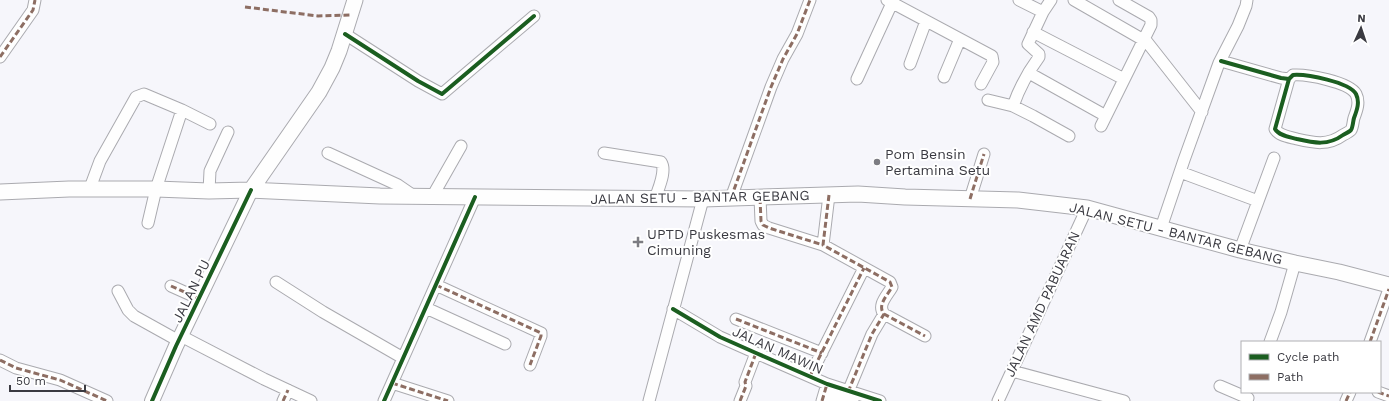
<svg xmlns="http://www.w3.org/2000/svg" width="1389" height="401" font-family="'Work Sans',sans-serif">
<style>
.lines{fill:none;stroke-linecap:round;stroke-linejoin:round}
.minor-casing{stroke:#aaaaaf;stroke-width:13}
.tertiary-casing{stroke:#aaaaaf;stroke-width:16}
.secondary-casing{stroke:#aaaaaf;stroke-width:17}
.minor{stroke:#fefefe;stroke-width:11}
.tertiary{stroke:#fefefe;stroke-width:14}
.secondary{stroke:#fefefe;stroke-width:15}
.quiet{stroke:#8d6e63;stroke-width:3;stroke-dasharray:6 3;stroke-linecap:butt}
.cycleway-casing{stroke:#fff;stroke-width:6}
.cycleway{stroke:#1b5e20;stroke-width:4}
.poi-dot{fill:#7c7c82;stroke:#fff;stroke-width:1.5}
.labels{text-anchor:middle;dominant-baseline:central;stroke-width:4;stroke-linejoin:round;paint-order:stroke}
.poi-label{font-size:14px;fill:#3a3a41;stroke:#fff;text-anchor:start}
.street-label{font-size:14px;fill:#3a3a41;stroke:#fff}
</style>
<rect width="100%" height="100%" fill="#f6f6fb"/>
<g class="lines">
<defs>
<path id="minor" d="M887 0 992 56 993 62 981 84
M1019 0 1043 12 1051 0
M1074 0 1147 42 1202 112
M1033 32 1124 79
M345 34 418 81 442 94 534 16
M0 57 33 10 35 0
M1221 61 1281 78 1289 79 1293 75C1307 74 1349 82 1356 94 1360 102 1357 110 1354 118 1353 121 1353 127 1351 130 1349 132 1345 134 1343 135 1328 146 1314 143 1297 139 1290 137 1279 136 1275 129L1289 79
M910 64 926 21
M1029 73 1106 116
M944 77 960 39
M857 79 892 3
M988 100 1013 106 1033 116 1069 136
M1013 106C1019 89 1028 72 1039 57V54L1028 44 1043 12
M1101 126 1151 25V20L1149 17 1119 0
M328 153 398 185 414 196
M604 153 661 162C667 171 658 189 655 199
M1180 172 1258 201
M90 188 100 161 136 97 144 94 182 110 210 124
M209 191 210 171 228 132
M829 195 823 245 890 282 892 287C887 296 877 305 884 314L925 336
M432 197 461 146
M731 198 771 87 783 59 797 34 810 0
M760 198 761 221 763 225 769 228 823 245
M970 199 984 154
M148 223 156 189 182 110
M1161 228 1184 160 1219 63 1238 26 1246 6 1247 0
M1240 250 1274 158
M276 282 323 312 403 358
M436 285 541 333V336L530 365
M171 286 200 299
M118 291 128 310 134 316 179 341
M426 308 505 344
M673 309 720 337 756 353 827 384 880 401
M736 319 822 353
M181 336 264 379 311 401
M1270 342 1281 312 1295 263
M1370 342 1389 289
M0 360 16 368 60 380 107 401
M1012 371 1124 401
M810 376 864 268
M392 383 448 401
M1220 386 1248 398
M848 392 872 334 884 314
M1378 392 1389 396
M283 401 288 390
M384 401 475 197
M649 401 703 199
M740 401 746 386 745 382 756 353
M822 401 827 384
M830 401 832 396 834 395 853 401
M998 401 1087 208
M1346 401 1350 392"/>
<path id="tertiary" d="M152 401 176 346 251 190"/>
<path id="secondary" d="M251 190 319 92 332 68 339 51 355 0
M0 192 69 189H156L209 191 251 190 380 196 703 199 858 194 905 197 1018 200 1087 208 1240 250 1295 263 1339 272 1389 285"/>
</defs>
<!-- minor casing -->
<use href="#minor" class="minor-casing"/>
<!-- tertiary casing -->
<use href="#tertiary" class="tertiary-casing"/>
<!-- secondary casing -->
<use href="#secondary" class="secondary-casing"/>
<!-- minor -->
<use href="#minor" class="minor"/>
<!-- tertiary -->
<use href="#tertiary" class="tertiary"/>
<!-- secondary -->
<use href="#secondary" class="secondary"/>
<!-- quiet -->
<path class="quiet" d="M245 7 318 16 351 15
M0 57 33 10 35 0
M829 195 823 245 890 282 892 287C887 296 877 305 884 314L925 336
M731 198 771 87 783 59 797 34 810 0
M760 198 761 221 763 225 769 228 823 245
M970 199 984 154
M436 285 541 333V336L530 365
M171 286 200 299
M736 319 822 353
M1370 342 1389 289
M0 360 16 368 60 380 107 401
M810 376 864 268
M392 383 448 401
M848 392 872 334 884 314
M1378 392 1389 396
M283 401 288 390
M740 401 746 386 745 382 756 353
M822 401 827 384
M998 401H999
M1346 401 1350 392"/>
<defs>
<path id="cycleway" d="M345 34 418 81 442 94 534 16
M1221 61 1281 78 1289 79 1293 75C1307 74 1349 82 1356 94 1360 102 1357 110 1354 118 1353 121 1353 127 1351 130 1349 132 1345 134 1343 135 1328 146 1314 143 1297 139 1290 137 1279 136 1275 129L1289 79
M673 309 720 337 756 353 827 384 880 401
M152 401 176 346 251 190
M384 401 475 197"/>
</defs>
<!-- cycleway casing -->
<use href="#cycleway" class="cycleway-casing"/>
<!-- cycleway -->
<use href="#cycleway" class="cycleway"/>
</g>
<!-- markers -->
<g class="poi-dot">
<circle cx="877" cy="162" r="4"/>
<path d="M636 236h4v4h4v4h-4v4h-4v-4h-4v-4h4z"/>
</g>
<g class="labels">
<!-- poi labels -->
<g class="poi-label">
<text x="885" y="154">Pom Bensin<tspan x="885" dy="16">Pertamina Setu</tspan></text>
<text x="647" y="234">UPTD Puskesmas<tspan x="647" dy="16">Cimuning</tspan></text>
</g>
<!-- street labels -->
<g class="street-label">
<text transform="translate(700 197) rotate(-1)">JALAN SETU - BANTAR GEBANG</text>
<text transform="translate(1176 233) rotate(14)">JALAN SETU - BANTAR GEBANG</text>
<text transform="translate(191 291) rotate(-64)">JALAN PU</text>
<text transform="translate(1042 304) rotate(-65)">JALAN AMD PABUARAN</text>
<text transform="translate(778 350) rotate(24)">JALAN MAWIN</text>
</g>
</g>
<!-- legend -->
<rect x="1241" y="341" width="140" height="52" fill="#ffffff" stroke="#b0b0b3"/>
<rect x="1249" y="354" width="20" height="6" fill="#1b5e20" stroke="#b0b0b3"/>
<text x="1277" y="361" font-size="12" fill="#3a3a41">Cycle path</text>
<rect x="1249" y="374" width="20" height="6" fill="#8d6e63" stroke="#b0b0b3"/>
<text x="1277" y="381" font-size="12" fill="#3a3a41">Path</text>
<!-- north arrow -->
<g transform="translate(1361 28) rotate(3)" stroke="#ffffff" stroke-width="3" paint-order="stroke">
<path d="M0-3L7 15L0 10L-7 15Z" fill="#3a3a41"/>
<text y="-6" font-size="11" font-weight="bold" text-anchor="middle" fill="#3a3a41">N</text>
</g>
<!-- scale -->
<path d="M10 385v6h75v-6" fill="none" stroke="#3a3a41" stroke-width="2"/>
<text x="16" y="385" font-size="12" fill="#3a3a41" stroke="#ffffff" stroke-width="3" paint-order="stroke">50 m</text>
</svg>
